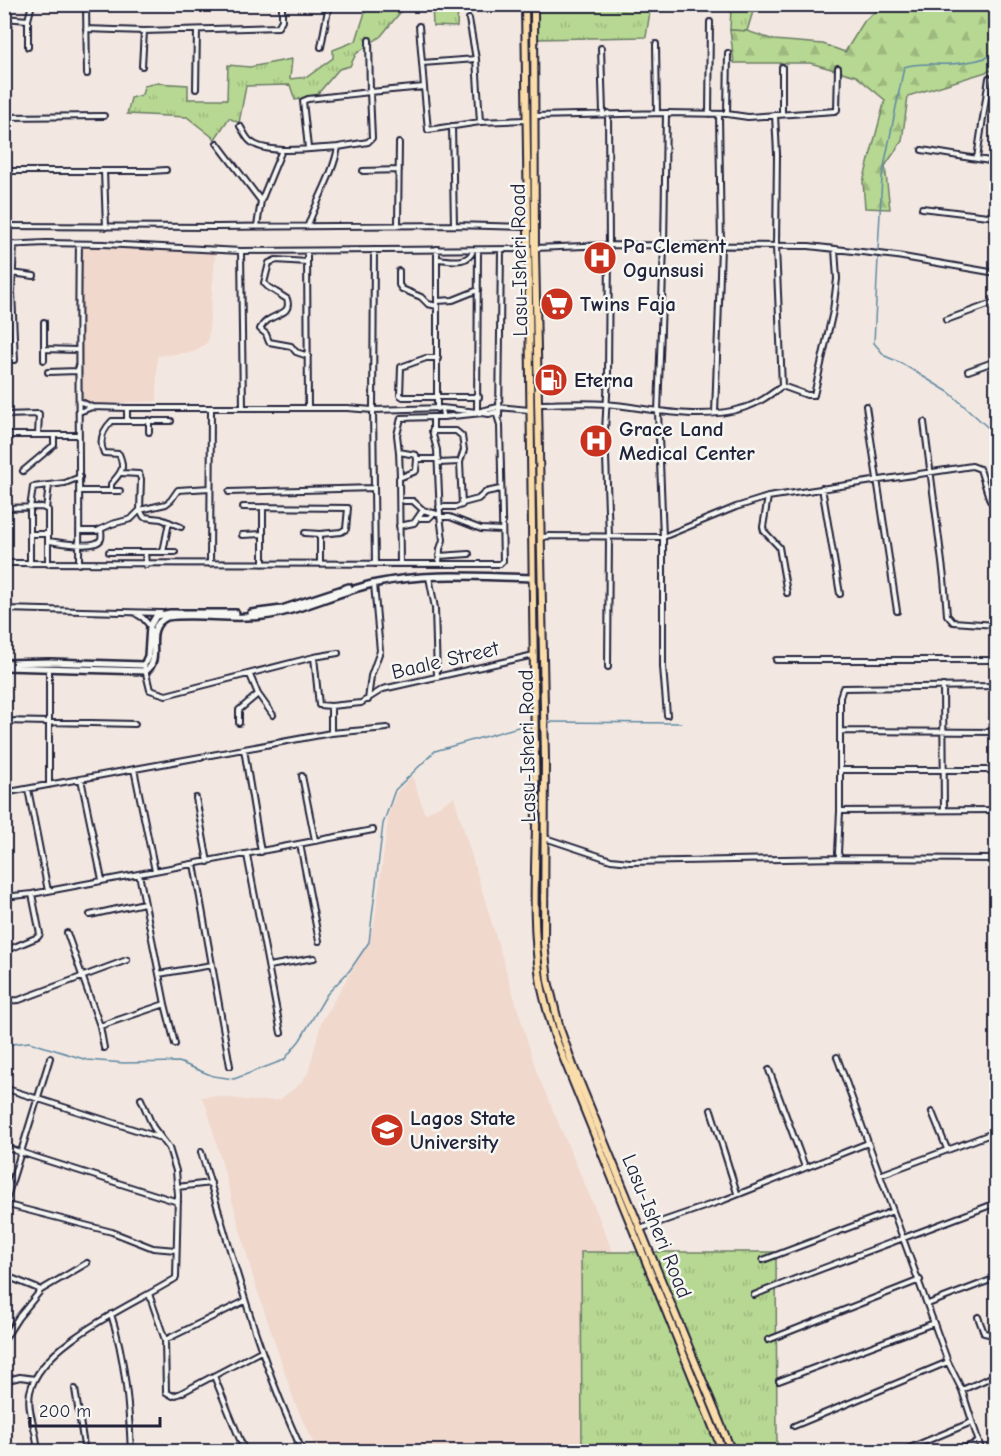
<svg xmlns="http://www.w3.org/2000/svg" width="1001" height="1456" font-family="'Comic Neue',sans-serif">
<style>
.built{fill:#f0d8cd}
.grass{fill:url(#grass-tufts);stroke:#6c7d66;stroke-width:1.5}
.forest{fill:url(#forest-firs);stroke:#6c7d66;stroke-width:1.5}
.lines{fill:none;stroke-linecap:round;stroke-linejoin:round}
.stream{stroke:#5f89a3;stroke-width:1.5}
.street-casing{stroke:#22223b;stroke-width:8}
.secondary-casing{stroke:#22223b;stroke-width:10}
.primary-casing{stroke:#22223b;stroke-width:10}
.street{stroke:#f6f6f2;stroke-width:4}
.secondary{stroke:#f6f6f2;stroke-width:5}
.primary{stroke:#faddab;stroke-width:6}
.labels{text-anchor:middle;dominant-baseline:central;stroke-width:5;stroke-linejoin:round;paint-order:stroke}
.poi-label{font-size:21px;font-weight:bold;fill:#22223b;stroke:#f6f6f2;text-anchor:start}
.street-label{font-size:21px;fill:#22223b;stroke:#f6f6f2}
</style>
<defs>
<pattern id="grass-tufts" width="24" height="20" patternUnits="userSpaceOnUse" patternTransform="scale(1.5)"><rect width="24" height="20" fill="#b7d892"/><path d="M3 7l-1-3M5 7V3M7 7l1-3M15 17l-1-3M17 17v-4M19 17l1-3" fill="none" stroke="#9db97f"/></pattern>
<pattern id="forest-firs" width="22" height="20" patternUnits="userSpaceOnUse" patternTransform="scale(1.5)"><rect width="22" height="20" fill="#b7d892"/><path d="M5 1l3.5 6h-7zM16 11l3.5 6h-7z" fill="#9db97f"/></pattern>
</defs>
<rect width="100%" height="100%" fill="#f3e8e1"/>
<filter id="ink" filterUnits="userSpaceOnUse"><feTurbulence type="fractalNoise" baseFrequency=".0167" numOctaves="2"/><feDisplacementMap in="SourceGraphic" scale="12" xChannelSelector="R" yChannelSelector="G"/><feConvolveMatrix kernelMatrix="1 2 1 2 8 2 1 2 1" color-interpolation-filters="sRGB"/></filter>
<g filter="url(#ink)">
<!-- built -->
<path class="built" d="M89 242 216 245 208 342 194 352 157 356V401L91 404 83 400 80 391V317L83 245Z
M412 776 425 814 454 797 537 1073 598 1215 659 1368 686 1451H317L296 1406 253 1277 206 1105 201 1097 215 1096 253 1101 279 1100 300 1084 308 1073 321 1023 370 939 375 919 389 812 397 792Z"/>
<!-- grass -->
<path class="grass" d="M578 4 651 5 646 37 536 39 537 5Z
M380 5H427L403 9 381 36 356 54 350 66 339 69 315 97 295 100 290 85 246 86 239 123 229 118 215 139 187 117 127 114 131 98 142 95 144 86 156 83 188 85V99H227L228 65 250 67 292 59 290 79 307 77 333 58V50L356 41 366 9Z
M432 5H458L457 27 433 26Z
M710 5H755L747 31 730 30 731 8Z
M581 1252H776L777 1446 582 1447Z"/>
<!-- forest -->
<path class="forest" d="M884 5H996V69L908 96 902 141 885 166 890 209 865 208 863 182 885 100 856 76 810 63H734L730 30 747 31 774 40 823 44 845 52 865 20Z"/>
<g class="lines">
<!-- stream -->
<path class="stream" d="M878 250 882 177 904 67C919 62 934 65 951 64 966 63 982 60 996 54
M878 258 874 343 885 356 901 363 950 393 996 435
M545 722 681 723
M4 1045 29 1042 87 1060 124 1063 179 1062 213 1076 234 1079 284 1060 300 1040 327 994 350 970 369 942 383 824 395 790 435 751 532 723"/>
<defs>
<path id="street" d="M86 4 87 74
M816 5V4
M4 18 28 20
M469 19 476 59 480 122
M419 26 424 87
M86 29 144 31 278 27 282 20V4
M656 44 657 113
M28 47V20L32 4
M321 47 329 4
M601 48 603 113
M422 63 476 59
M142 66 144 31
M782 67V114
M196 89 197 30
M608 113 609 245 608 377 605 431 609 536 608 667
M666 113 664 246 658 412 663 537V667L667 715
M709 114 710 22
M727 114 728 53
M535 116 666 113 727 114 748 117 835 111 837 110 838 68
M4 117 104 116
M240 126C243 130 246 138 250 141 266 156 317 148 338 147
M452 126 454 225
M217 143 261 201
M308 148 303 101 308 99 370 92 369 40
M922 150 996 162
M977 158 989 78
M4 171H152L166 170
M104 171 106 227
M363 171 399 170
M922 208 996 217
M308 225C317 200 334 172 338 147L368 142 372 138 370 92 424 87 428 130 480 122 526 120
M398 225 399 143
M4 226 217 227 454 225 527 227
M257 226 261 201 282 150
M4 245 46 243 103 244 241 251 527 249
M535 248 609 245 809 246 897 256 996 273
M374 250 373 410 375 564
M241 251 243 408
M307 251 308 408
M438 259C450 260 469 265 473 250
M307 262 276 260 269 263 264 283 268 287 287 299C293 318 269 311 260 329L266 334 269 342 291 346 296 352 308 356
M399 271V285L402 289 421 297 428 304 437 306
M4 272 34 276
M437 301 453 300 478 290
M946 320 996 302
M44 349 77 350
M438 358H426L401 367 400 395 403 397H479
M4 360H15L12 292 14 244
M44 360V322
M968 371 996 361
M48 372 77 371
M782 386 807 395H814L833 311 837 279 835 249
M79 401 92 407 127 408H347L373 410 442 408 477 412 498 407 529 410
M537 404C560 404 584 402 606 404 650 408 699 422 743 408 758 404 770 395 782 386L776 247 777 154 775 115
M866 406 897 611
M437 409V249
M79 412 92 407
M477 412 478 250
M715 413 721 247 719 115
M4 415 39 414 38 435
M499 417 501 250
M127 419V408
M149 420V432
M924 422 944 578 947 615 953 622 996 625
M432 431H456L462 436 464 450 460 462 462 505 456 507H439
M4 435H79
M399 452 400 476
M4 459 5 437
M417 459 416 455 399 452 397 435 401 418 433 417
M438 463 460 462
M23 471 54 445V435
M121 473 139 474 141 479 140 510 144 517 161 519 181 527
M822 488 840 594
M80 491H120
M111 491V484C120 473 126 470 119 454L104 453C98 440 103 430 112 421H171
M229 492 374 488
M768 497 763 527 764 531 779 547 787 593
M404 501H413L423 510
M463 503 478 499 486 492 500 489
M243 507 348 508 346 529 341 532 320 534
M4 508 42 507 48 510V564
M46 509 49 485
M440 517H450L481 529 501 530
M418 518H429L434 513
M399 526 414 523 423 510 440 515
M79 531H97L112 524 131 519 140 510 166 504 171 500 178 490 210 488
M305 533 320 534V564
M30 534V508L33 487 65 483 80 477
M263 534V507
M242 535 263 534V564
M541 538 548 536 663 537 736 507 768 497 972 466 980 469 990 501 996 502
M48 541C58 542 96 550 101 539 102 536 101 532 101 529
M109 552H175
M145 552 146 565
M163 552 169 522
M439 556 469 554
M4 563 500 564 503 561 500 425 496 412 489 414 482 413 443 417
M400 563 399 478 416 471 417 459H438
M439 563 440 549 443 540 440 515 437 450 433 435V417H443L442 408
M30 564V534H48
M79 564C80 457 77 351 79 244
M210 564 211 408
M429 577 435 608 437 677
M4 609 161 613
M135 613 143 618 150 626
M314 657 319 705 331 706 361 703 383 689 534 655
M776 660H996
M144 665 150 690 166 695 314 657 338 653
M943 686 944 810
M258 694 273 715
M368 700 371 676 380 651 374 584
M4 721 135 724
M239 723V710L258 694 250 675
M840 731 996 732
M331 733V706
M244 749 261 852
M134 769 155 871
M840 770H996
M302 776 315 840
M81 779 102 880
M49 785V668
M28 789 48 891
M4 793 331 733 387 728
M196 798 208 862
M840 811 996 810
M545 838 611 860 630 862 840 858 996 859
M300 844 319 941
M247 855 281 1033
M840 858 838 853 840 811V697L843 688 996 686
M194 864 230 1066
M139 874 165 1004 175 1044
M4 897 32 894 373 830
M90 915 144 903
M67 933 100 1026 165 1004
M7 950 38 937 40 934 32 894
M269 966 314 958
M159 974 212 965
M4 1001 19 1000 127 960
M100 1026 104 1048
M837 1057 948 1362 962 1390 982 1452
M769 1070 805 1167
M4 1088 158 1137
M711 1110 737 1193
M932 1112 947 1149
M4 1147 178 1202
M201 1152C232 1253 257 1356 303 1452
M880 1175 996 1132
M177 1187 211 1183
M4 1204 112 1232 153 1248 176 1250
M4 1207 50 1058
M640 1229 724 1200 868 1143
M763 1260 893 1211
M4 1275 41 1290
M149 1294 165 1340 166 1392 173 1396 181 1393 261 1351
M754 1295C834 1263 916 1234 996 1203
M928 1304 996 1278
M111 1314C125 1358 129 1405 131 1452
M978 1317 984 1333 989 1334 996 1331
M4 1340 18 1318 41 1290 87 1263
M165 1340 245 1301
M768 1340 920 1280
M214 1376 245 1452
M4 1381 20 1377 35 1379
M779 1381 934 1323
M75 1389 85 1452
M962 1390 996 1375
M794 1426 948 1362
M37 1452C39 1432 26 1413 30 1392 41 1342 136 1304 176 1278L178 1195 176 1171 169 1148 153 1127 141 1099
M900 1452 972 1422
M954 1452 979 1442"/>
<path id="secondary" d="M251 613 282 609 349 587
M4 663 49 662 144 665 148 656 150 626 156 616 170 613H236
M4 667 146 671C164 658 141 629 167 617 198 613 231 620 263 616 302 611 338 591 377 583 427 572 481 577 532 578"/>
<path id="primary" d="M525 4 536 826C535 877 532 928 540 978 543 998 549 1017 555 1037L723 1452
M534 4 535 248 545 758 544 943 548 981 560 1029 574 1068 732 1452"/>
</defs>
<!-- street casing -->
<use href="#street" class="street-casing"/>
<!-- secondary casing -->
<use href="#secondary" class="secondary-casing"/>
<!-- primary casing -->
<use href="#primary" class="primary-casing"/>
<!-- street -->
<use href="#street" class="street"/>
<!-- secondary -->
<use href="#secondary" class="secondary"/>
<!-- primary -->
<use href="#primary" class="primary"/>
</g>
</g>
<!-- icons -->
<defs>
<symbol id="hospital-disc" viewBox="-11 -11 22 22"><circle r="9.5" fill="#c8321e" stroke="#f6f6f2"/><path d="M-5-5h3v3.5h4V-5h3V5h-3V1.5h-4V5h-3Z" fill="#fff"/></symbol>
<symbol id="supermarket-disc" viewBox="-11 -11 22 22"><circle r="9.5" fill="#c8321e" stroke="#f6f6f2"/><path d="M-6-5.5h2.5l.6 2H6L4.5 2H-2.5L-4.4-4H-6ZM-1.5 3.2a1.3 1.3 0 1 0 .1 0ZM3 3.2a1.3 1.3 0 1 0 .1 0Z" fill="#fff"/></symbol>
<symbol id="fuel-disc" viewBox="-11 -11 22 22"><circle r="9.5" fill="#c8321e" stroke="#f6f6f2"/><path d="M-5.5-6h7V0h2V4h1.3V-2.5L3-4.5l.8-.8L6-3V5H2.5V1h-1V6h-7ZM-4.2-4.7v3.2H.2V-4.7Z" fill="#fff"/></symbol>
<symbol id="university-disc" viewBox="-11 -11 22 22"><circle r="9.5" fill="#c8321e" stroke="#f6f6f2"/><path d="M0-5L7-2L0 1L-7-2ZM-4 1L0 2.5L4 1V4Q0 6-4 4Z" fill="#fff"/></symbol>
</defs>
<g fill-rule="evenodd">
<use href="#hospital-disc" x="581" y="239" width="38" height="38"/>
<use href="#supermarket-disc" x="538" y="285" width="38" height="38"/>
<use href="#fuel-disc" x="532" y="361" width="38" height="38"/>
<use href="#hospital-disc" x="577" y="422" width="38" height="38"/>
<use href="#university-disc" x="368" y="1111" width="38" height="38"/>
</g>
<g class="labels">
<!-- poi labels -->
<g class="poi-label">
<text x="623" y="246">Pa Clement<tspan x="623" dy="24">Ogunsusi</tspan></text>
<text x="580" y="304">Twins Faja</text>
<text x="574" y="380">Eterna</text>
<text x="619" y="429">Grace Land<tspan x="619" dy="24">Medical Center</tspan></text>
<text x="410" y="1118">Lagos State<tspan x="410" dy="24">University</tspan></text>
</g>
<!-- street labels -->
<g class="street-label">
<text transform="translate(519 260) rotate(-91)">Lasu-Isheri Road</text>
<text transform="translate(445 660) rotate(-13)">Baale Street</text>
<text transform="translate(527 746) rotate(-91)">Lasu-Isheri Road</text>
<text transform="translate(657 1226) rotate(68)">Lasu-Isheri Road</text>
</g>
</g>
<!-- margin -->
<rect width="1001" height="1456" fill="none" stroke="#f6f6f2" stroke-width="24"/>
<rect x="12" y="12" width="977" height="1432" fill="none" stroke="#22223b" stroke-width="2" filter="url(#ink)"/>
<!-- scale -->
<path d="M30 1417v9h130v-9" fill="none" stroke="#22223b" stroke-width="3"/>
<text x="39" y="1417" font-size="18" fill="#22223b" stroke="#f6f6f2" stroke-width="4.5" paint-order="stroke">200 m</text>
</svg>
